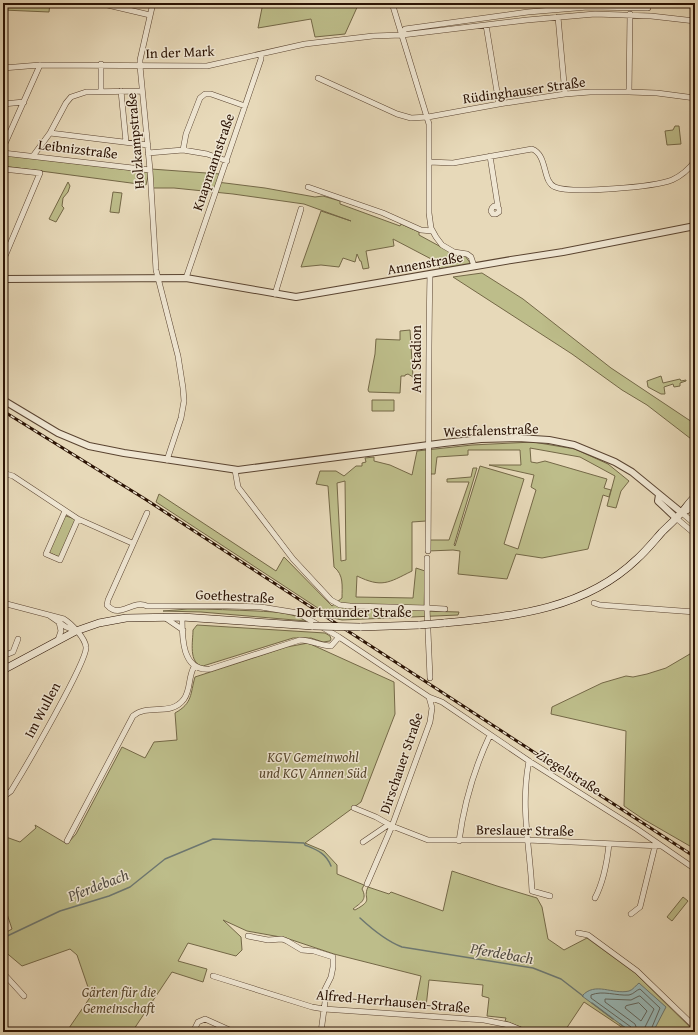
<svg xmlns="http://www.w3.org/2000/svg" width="698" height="1035" font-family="'Gentium Book Plus',serif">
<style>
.green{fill:#bdbd8a;stroke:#746847;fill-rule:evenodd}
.water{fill:#99b9b8;stroke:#6d7770}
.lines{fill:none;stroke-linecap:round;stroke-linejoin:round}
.shore{stroke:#62665e;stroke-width:1}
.stream{stroke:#6d7770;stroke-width:1.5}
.minor-casing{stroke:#5a4431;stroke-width:6}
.tertiary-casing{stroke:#5a4431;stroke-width:8}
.secondary-casing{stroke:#2b1304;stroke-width:8}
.minor{stroke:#efe6d2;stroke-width:5}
.tertiary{stroke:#efe6d2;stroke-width:6}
.secondary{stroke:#efe6d2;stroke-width:7}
.rail-casing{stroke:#2b1304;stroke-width:3}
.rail{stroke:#efe6d2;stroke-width:1.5;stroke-dasharray:4.5;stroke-linecap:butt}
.secondary-bridge-casing{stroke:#2b1304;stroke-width:8;stroke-linecap:butt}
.secondary-bridge{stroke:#efe6d2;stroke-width:7}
.labels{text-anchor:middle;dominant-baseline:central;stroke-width:3;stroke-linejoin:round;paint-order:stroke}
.street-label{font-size:14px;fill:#2b1304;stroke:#efe6d2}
.park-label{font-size:14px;font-style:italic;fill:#57462c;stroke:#efe6d2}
.water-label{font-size:15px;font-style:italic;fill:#524d43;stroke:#efe6d2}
</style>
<rect width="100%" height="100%" fill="#e7d9b9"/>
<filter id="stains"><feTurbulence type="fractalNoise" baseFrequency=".005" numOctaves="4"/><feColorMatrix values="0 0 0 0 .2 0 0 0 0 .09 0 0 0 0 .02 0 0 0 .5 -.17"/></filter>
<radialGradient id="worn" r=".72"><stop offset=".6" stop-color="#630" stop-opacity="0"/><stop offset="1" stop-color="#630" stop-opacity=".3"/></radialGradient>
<!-- green -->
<path class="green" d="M3 3H50L49 12 3 10Z
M263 3H359L345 34 315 37 311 19 258 28Z
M675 126H679L681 144 667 145 665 131 673 130Z
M3 155 149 172 146 185 3 166Z
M151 169 220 174 217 182 265 188 315 197 323 196 340 201V204L400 226 401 224 419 232V235L454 254 465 256 471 264 441 270 435 261 393 239 394 246 366 251 369 268 363 269 361 261H360L357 254 355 262 343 258 339 267 321 265 301 267 321 211 351 221 304 204 233 194 174 188H153Z
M68 182 70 186 68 192 63 198 62 206 64 208 56 222 49 219Z
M113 192 122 193 119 213 110 212Z
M482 273 523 299 611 368 695 424V442L647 405 622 390 572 354 453 277Z
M410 330 413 377 408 374 405 375V376H401L400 393 369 392 368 390 375 354 376 339 400 340V331Z
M661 376 663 383 680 379 681 381 686 380V381L680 383V386L674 387 673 384 664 387 665 394H661L648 387 647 381Z
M372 400H394V411H372Z
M533 442 575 449 608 464 629 481 621 491 616 508 607 506 615 476 580 457 530 448 531 462 537 463 545 461 607 479 604 488 611 490 609 497 603 495 588 549 542 558 516 554 507 579 458 574 460 551 453 550 428 551V540H449L469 482H447V479L471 477 473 468H477L454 545 455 546 480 466 524 479 504 544 518 549 536 490 531 487 534 475 489 465H521L520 450H468V455L437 457 435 474H427L426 521 412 522V571C388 583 382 588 357 576L356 597 413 598 416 568 425 571 424 611 459 612 458 615 342 620 333 618 156 502 159 494 276 571 284 557 332 606 342 598C342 586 344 575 334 567L328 486 316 484 320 471H336L344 476 356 466H362V463L366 462 365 458 374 457V461L390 465 412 475 417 451 472 445ZM345 481 346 560 341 561 337 483Z
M66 516 75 519 76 522 61 556 59 557 50 553 49 550 64 517Z
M188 609C211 609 234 610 257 611 274 612 291 612 306 621L201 612 163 611Z
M197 625 325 633 330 636 331 639 330 641 323 642 311 638H293L203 666C188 664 193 641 193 630Z
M308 643 394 682 395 714 361 802 305 843 324 851 337 865V874L364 885 362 889C368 900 360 903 353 909L355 910C375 899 362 900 368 887L389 894 391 892 443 911 452 871 497 886 537 898 542 907 548 939 564 950 587 938 635 973 695 1032H629L584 1002 564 1032H533L505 1021 506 1018 487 1016 489 998 482 996 483 985 429 980 426 1007 415 1006 421 976 334 954 286 938 247 931 223 920 241 937 242 950 236 956 188 943 178 961 207 969 203 982 172 972 132 1032H71L69 1028 91 996 77 955 70 949 22 966 3 950V934L12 929 3 902V836L20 842 36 828 35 825 67 844 76 834 122 747 145 758 154 742 177 740 175 713C193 703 190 694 195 677L287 647Z
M695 651V849L643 819 624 806 626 731 551 714 552 707 602 683 626 676 633 677 647 674 666 668Z
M683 897 688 901 672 921 667 917Z"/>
<!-- water -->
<path class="water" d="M639 983 666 1007 653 1032H631L582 996C595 981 613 995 629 991 633 990 636 985 639 983Z"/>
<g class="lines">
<!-- shore -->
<path class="shore" d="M639 1003 647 1011 641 1021 625 1008 626 1006Z
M633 1032 631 1027 591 998V995C603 990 616 996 629 995 634 994 636 990 640 989L660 1008 650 1032
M638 1032 635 1024 605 1002V999L631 1000 639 996H640L654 1009 645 1027V1032"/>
<!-- stream -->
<path class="stream" d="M360 918C373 930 386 941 402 947L533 968 561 979 583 996
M3 938 60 911 109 896 130 887 165 859 213 839 304 843 305 845C317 850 326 853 331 866
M592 1003 613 1019
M620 1024 631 1032"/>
<defs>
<path id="minor" d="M99 3 150 15
M153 3 140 60V66L150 170 156 270 178 356 183 388 184 401 181 418 167 460
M392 3 429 124V213L431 228 436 237 442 245 454 252 467 254 471 257 474 266
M558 17 565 94
M486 25 499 104
M402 35 405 29 528 12 588 7 648 8
M101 64V91
M3 68 40 65 207 66 305 44 373 36 402 35 527 20 595 14 651 16 695 21
M318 78 397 114 411 118 428 117 499 104 565 94 590 92H629L657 93 695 98
M121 91 126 142
M629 92 630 14
M3 104 24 102
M50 133 148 145
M3 148 40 65
M183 150 186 134 200 98 205 94H211L245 106
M3 153 150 170
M148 153 183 150 207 154 227 161
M33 156 50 133 66 103 71 97 86 92 142 91
M490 156 498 207 499 209V212L496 214H493L491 211 492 208 494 206 498 207
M429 162 453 163 532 149C548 155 542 182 555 187 572 194 654 187 672 180 681 176 689 169 695 161
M3 169 40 173 3 261
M308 187 383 213 421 230 432 231
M186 278 261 59V54
M275 294 301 209
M235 470 238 487 293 559 331 600 340 605 350 606 427 608 430 678
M3 473 13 476 78 519 132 543
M65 511 46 554 60 560 78 519
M147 513 108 600 107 605C120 620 132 599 147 606H227L261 607 298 613 339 637 429 697 432 708 430 722 392 826 376 817 354 808
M682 513 695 524
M676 518 695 534
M428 551C429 459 428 366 430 274
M427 558V608L445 609
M3 603 64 619C72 624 85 638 86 647 88 660 25 768 14 786L11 791 3 797
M594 603 600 605 695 612
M50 616 66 627 76 631
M164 617 183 630
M182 617C182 637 182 672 210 669L300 640C311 640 321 646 331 646L339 637
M58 640 61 631 59 622
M3 656 13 652 18 639
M429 697 442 702 529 761 637 829 695 869
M529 761C520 808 530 846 532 891L550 896
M67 841 133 716C148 703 171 717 184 699 191 689 188 677 194 667
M459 841C464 803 474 769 490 735
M363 842 388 825
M367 884 392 826 428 840H527L661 846
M595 898C604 881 607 863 609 844
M631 914 640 907 655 846
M578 933 588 935 637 971 695 1027
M248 936 268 940 282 939 287 941 302 950 314 951 333 957V967L331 977 324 991 325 1002 321 1032
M3 973 24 996
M213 976 312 1007 324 1009 484 1020 509 1025 526 1032
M3 1031 4 1032
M193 1032 198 1022 205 1019 234 1032"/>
<path id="tertiary" d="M3 279 186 278 296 297 511 260 563 252 695 226
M3 400 58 433 89 446 124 453 238 470 444 443 481 439 518 438 549 440 574 445 615 462 632 472 682 513
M659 495 658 501 676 518"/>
<path id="secondary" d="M682 512 695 506
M444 623C513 616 584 610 637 559 646 551 654 541 662 532 668 526 675 520 681 513 686 508 689 502 695 497
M360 627 420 625
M3 670 76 631 99 623 126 618 182 617 313 626"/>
</defs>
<!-- minor casing -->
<use href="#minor" class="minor-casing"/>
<!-- tertiary casing -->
<use href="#tertiary" class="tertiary-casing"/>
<!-- secondary casing -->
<use href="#secondary" class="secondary-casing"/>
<!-- minor -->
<use href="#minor" class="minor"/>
<!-- tertiary -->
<use href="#tertiary" class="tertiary"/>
<!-- secondary -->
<use href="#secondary" class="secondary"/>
<defs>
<path id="rail" d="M3 411 145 499 695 857"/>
</defs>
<!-- rail casing -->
<use href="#rail" class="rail-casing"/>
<!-- rail -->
<use href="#rail" class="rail"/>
<defs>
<path id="secondary-bridge" d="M420 625 444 623
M313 626 360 627"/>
</defs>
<!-- secondary-bridge casing -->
<use href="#secondary-bridge" class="secondary-bridge-casing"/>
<!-- secondary-bridge -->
<use href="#secondary-bridge" class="secondary-bridge"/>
</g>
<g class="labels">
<!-- street labels -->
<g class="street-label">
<text transform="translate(180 52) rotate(-2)">In der Mark</text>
<text transform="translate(524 90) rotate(-8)">Rüdinghauser Straße</text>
<text transform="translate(135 141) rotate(-95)">Holzkampstraße</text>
<text transform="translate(78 149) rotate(7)">Leibnizstraße</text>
<text transform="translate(213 162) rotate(-71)">Knapmannstraße</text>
<text transform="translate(425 263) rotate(-10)">Annenstraße</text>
<text transform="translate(416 359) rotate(-90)">Am Stadion</text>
<text transform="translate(491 430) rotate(-2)">Westfalenstraße</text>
<text transform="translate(235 596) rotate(3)">Goethestraße</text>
<text x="354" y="612">Dortmunder Straße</text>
<text transform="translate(42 710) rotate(-62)">Im Wullen</text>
<text transform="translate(401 763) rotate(-71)">Dirschauer Straße</text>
<text transform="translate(569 772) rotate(32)">Ziegelstraße</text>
<text transform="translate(525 830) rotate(1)">Breslauer Straße</text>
<text transform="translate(393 1001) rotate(5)">Alfred-Herrhausen-Straße</text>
</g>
<!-- park labels -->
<g class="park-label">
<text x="313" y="757">KGV Gemeinwohl<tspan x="313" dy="16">und KGV Annen Süd</tspan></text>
<text x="119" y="992">Gärten für die<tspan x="119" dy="16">Gemeinschaft</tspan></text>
</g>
<!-- water labels -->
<g class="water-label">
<text transform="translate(98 885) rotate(-21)">Pferdebach</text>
<text transform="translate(502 953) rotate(10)">Pferdebach</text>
</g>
</g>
<!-- margin -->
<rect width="698" height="1035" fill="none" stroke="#e7d9b9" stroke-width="16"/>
<rect x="4" y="4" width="690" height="1027" fill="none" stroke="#2b1304" stroke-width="2"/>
<rect x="8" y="8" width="682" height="1019" fill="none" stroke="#2b1304"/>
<rect width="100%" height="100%" filter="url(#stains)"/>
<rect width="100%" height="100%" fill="url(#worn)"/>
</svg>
